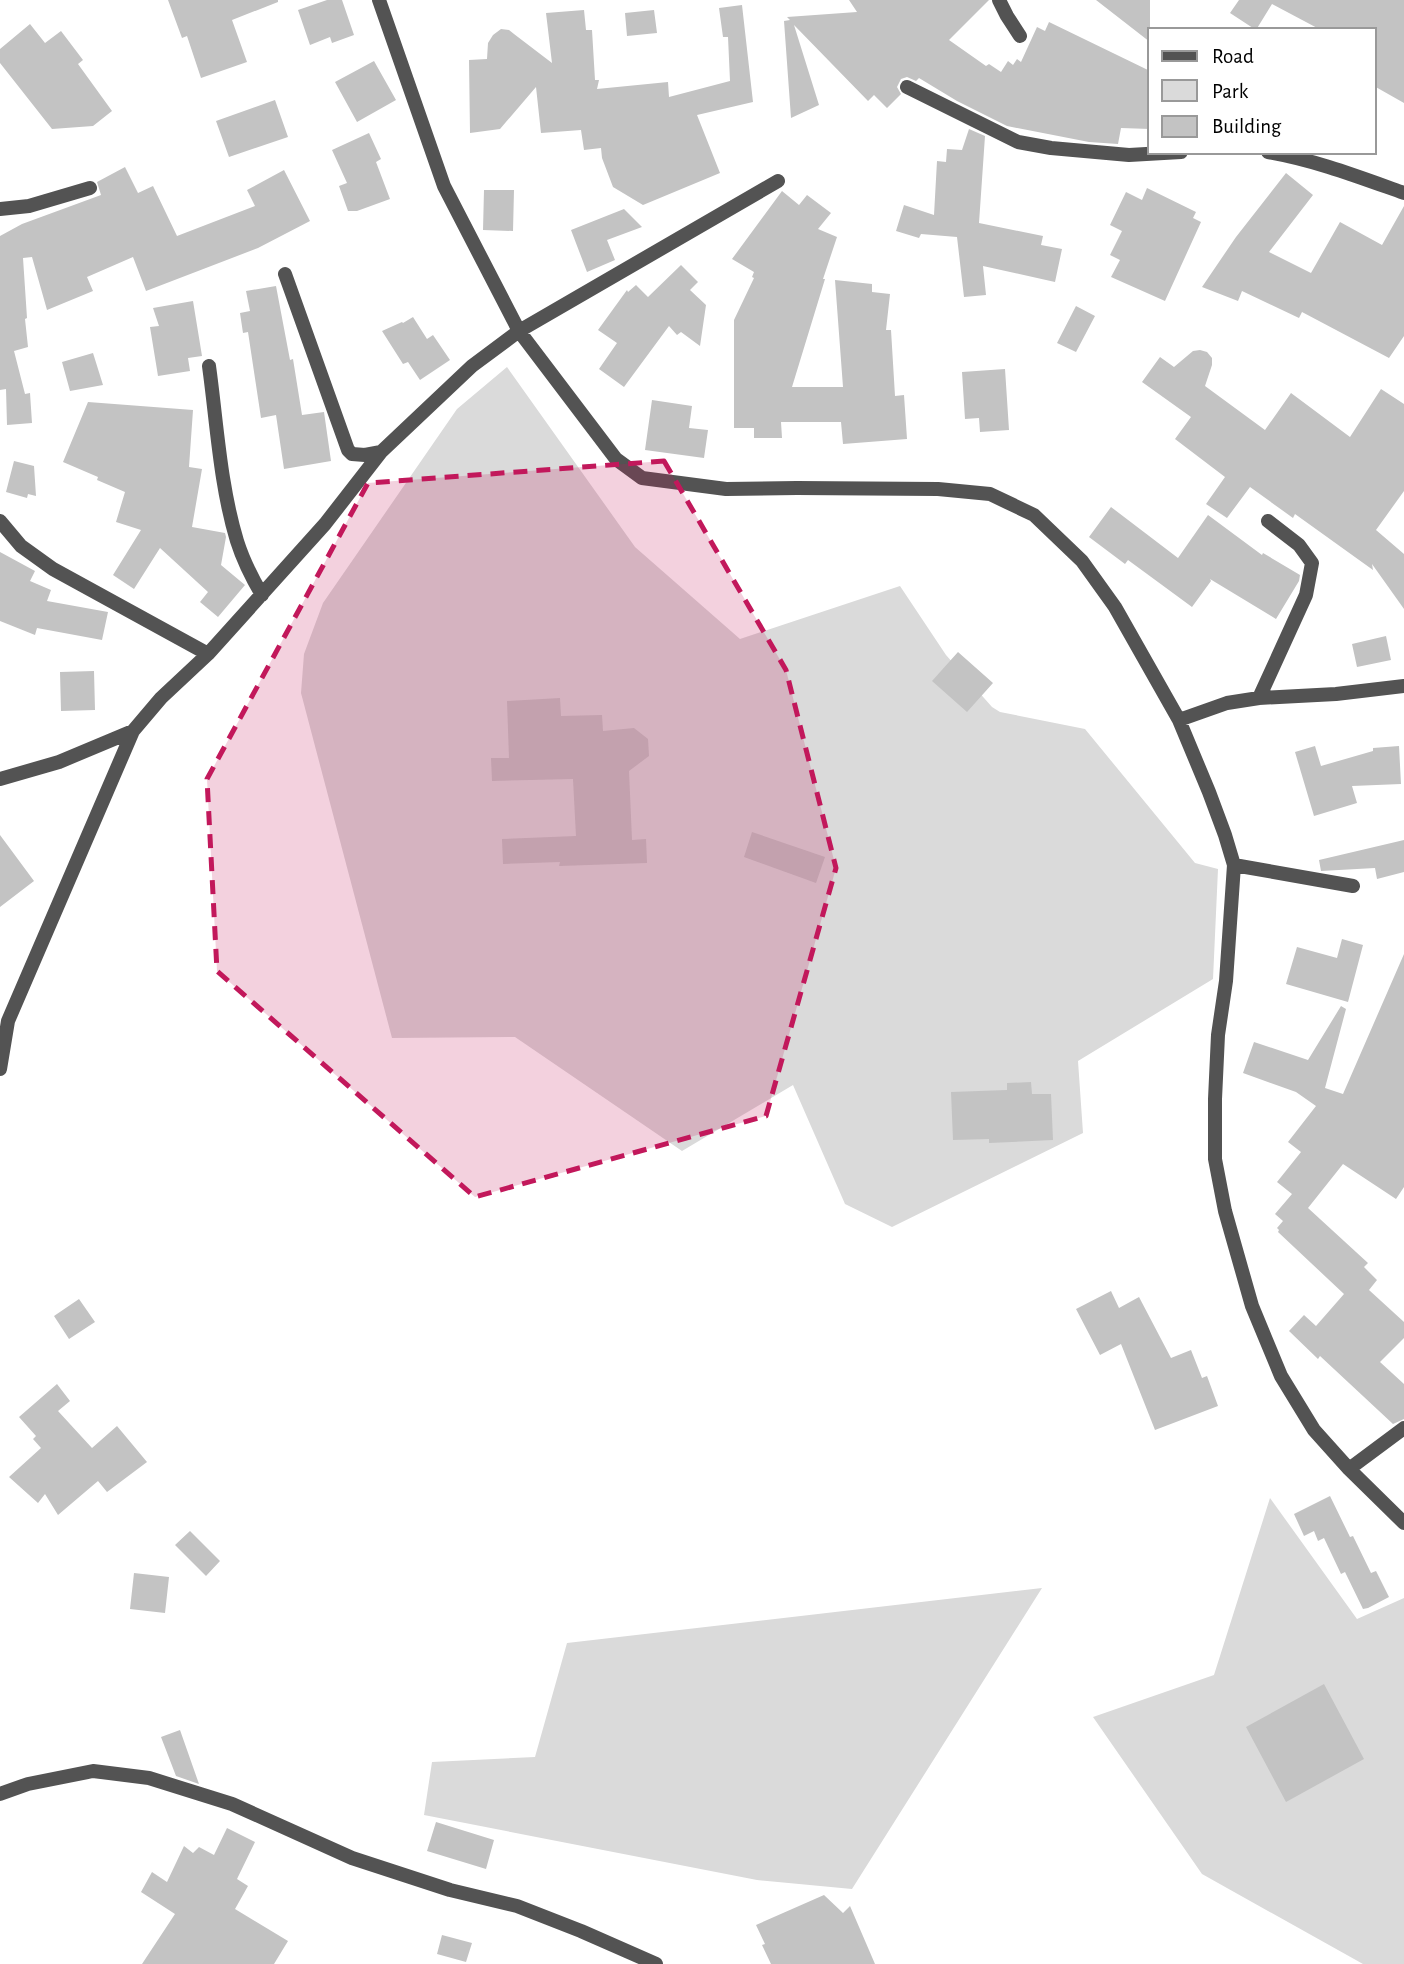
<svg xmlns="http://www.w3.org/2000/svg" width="1404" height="1964" font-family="'Alegreya Sans',sans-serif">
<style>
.green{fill:#dadada}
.building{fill:#c3c3c3}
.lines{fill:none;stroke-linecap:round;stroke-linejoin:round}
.minor{stroke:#535353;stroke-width:14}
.marked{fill:#c2185b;fill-opacity:0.2;stroke:#c2185b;stroke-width:5;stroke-dasharray:14 9;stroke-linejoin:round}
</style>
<rect width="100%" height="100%" fill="#fff"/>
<!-- green -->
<path class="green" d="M507 367 635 547 740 639 900 586 946 655 992 707 1000 712 1085 729 1195 863 1218 869 1213 979 1078 1061 1083 1133 892 1227 845 1204 793 1085 682 1151 515 1037 392 1038 301 693 304 654 323 603 457 409Z
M1270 1498 1357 1619 1404 1598V1964H1363L1202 1874 1093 1717 1214 1675Z
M1042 1588 852 1889 757 1880 424 1815 432 1762 535 1757 567 1643Z"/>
<!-- building -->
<path class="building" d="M168 0H278V2L232 20 247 62 201 78 187 36 182 38Z
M327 0H342L354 35 332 43 330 37 310 45 298 10Z
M849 0H989L949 40 986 66 989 64 1001 72 1008 61 1013 65 1017 59 1021 62 1037 27 1045 31 1049 22 1150 71V129L1121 128 1118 144 1089 142 1007 126 957 101 919 78 916 81 907 77 901 79 897 87 901 94 887 108 874 95 868 101 794 25 819 105 791 118 784 21 790 20 787 17 857 12Z
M1096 0H1150V42Z
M1239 0H1404V103L1374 86V30H1321L1272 4 1256 30 1230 13Z
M742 5 753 102 697 115 720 173 643 205 613 187 602 158 601 148 584 150 581 130 541 133 536 87 500 129 470 133 469 60 487 59 488 43 493 35 501 29 509 30 514 34 552 63 546 13 584 10 586 30H592L595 80H599L597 89 668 82 669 97 730 81 728 37H723L719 8Z
M654 10 657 33 627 36 625 13Z
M30 24 45 43 61 31 83 60 78 64 112 111 93 126 52 129 0 63V49Z
M374 61 396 100 357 122 335 82Z
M275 100 288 137 229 157 216 121Z
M969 129 985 136 979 223 1043 236 1041 245 1062 249 1055 282 983 266 986 295 964 297 957 237 921 234 919 238 896 231 904 205 934 215 937 161 946 162 947 149 962 150Z
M369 133 381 159 376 162 390 199 357 211H348L339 186 347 183 332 150Z
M125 167 138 193 153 186 177 236 255 206 247 190 284 170 310 221 258 248 146 291 133 257 87 277 93 291 47 310 32 257 23 258 27 318 25 319 28 347 14 351 25 394 30 393 32 423 7 425 6 389 0 390V236L22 224 101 195 97 182Z
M1286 173 1313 195 1269 252 1311 273 1340 222 1382 245 1404 206V336L1389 358 1302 312 1299 318 1242 291 1238 301 1202 287 1236 237Z
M1147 188 1196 212 1193 218 1201 222 1165 301 1111 277 1120 260 1110 255 1122 231 1110 225 1126 192 1142 200Z
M484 190H514L513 231 483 230Z
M782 191 799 205 807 195 831 213 818 229 837 237 823 279H825L792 387H843L835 280 872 284V292L890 294 886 330H891L895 396 904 395 907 439 843 444 841 422H781L782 438H754V428H734V320L754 278 752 277 754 272 732 259Z
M624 209 642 227 607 240 615 260 587 272 571 230Z
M681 265 698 282 690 290 706 305 700 346 681 332 677 335 669 326 624 387 599 369 617 343 598 330 627 290 628 292 636 285 648 297Z
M276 286 290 360 293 359 302 415 324 412 331 461 284 469 276 415 261 418 248 332 243 333 240 313 250 311 246 291Z
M193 301 202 356 188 358 190 371 158 376 150 327 159 326 153 308Z
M1076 306 1095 316 1076 352 1057 343Z
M413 317 427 339 433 335 450 360 420 380 408 362 403 364 382 331 402 322 403 323Z
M1200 350 1207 352 1212 358V365L1205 386 1265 430 1291 393 1350 437 1381 389 1404 404V491L1376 530 1404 554V609L1372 564 1373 570 1295 514 1293 518 1250 487 1227 518 1206 504 1225 477 1175 439 1191 417 1142 382 1160 357 1174 367 1193 351Z
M93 353 103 385 70 391 62 362Z
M1005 369 1009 430 980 432 979 418 965 419 962 372Z
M652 400 692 406 689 428 708 430 704 458 645 450Z
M88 402 193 410 189 467 202 469 192 527 225 533 226 537 221 565 245 585 218 617 200 602 208 592 160 548 134 589 113 575 141 530 116 522 125 492 97 480 98 477 63 462Z
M14 461 34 466 36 496 28 494 27 498 6 492Z
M1111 507 1178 558 1208 515 1262 555 1263 553 1300 575 1299 581 1276 619 1210 579 1211 581 1192 607 1128 560 1125 564 1089 537Z
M0 552 35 571 30 581 51 590 47 601 108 612 102 640 37 628 35 635 0 621Z
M1386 636 1391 660 1357 667 1352 644Z
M958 652 993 683 967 712 932 681Z
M94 671 95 710 61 711 60 672Z
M560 698 561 716 602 715 603 731 634 728 648 739 649 756 629 771 632 840 646 839 647 863 559 866 560 862 503 864 502 839 576 836 573 779 492 781 491 758H509L507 701Z
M1315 746 1321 766 1373 751V748L1399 746 1401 784 1352 786 1357 803 1314 816 1295 752Z
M752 832 825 857 816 883 744 857Z
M0 835 34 881 0 907Z
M1404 840V872L1377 879 1375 868 1321 871 1319 860Z
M1342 939 1363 945 1348 1002 1286 984 1297 947 1337 958Z
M1404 954V1187L1396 1199 1343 1164 1308 1208 1368 1263 1364 1267 1377 1280 1369 1290 1404 1322V1338L1380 1362 1404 1384V1419L1393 1424 1320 1356 1318 1359 1289 1331 1304 1315 1316 1326 1344 1294 1278 1232 1279 1230 1277 1228 1283 1221 1275 1214 1292 1194 1277 1182 1301 1152 1288 1142 1316 1106 1296 1092 1243 1073 1254 1042 1308 1060 1341 1006 1346 1009 1325 1088 1343 1094Z
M1031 1082 1032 1094H1051L1053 1140 989 1143V1139L953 1140 951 1092 1007 1090V1083Z
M1111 1291 1119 1308 1139 1297 1171 1358 1191 1350 1202 1378 1207 1376 1218 1406 1155 1430 1121 1344 1100 1355 1076 1309Z
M79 1299 95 1322 69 1339 54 1316Z
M57 1384 70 1401 58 1411 92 1448 117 1426 147 1462 107 1492 98 1481 58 1515 45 1494 38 1503 9 1477 41 1448 33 1439 36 1436 19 1417Z
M1330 1496 1350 1537 1353 1536 1371 1573 1376 1571 1389 1597 1368 1608 1363 1609 1345 1572 1341 1574 1324 1538 1318 1541 1314 1531 1304 1536 1294 1514Z
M190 1531 220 1561 206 1576 175 1545Z
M134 1573 169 1577 165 1613 130 1609Z
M1324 1684 1364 1759 1286 1802 1246 1727Z
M180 1730 199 1784 176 1776 161 1737Z
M436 1822 494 1840 486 1869 427 1851Z
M227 1828 255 1842 237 1879 248 1886 235 1909 288 1941 274 1964H142L175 1914 141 1892 152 1872 167 1882 184 1846 193 1853 199 1847 214 1855Z
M824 1895 843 1913 850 1906 875 1964H771L762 1945 765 1944 756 1925Z
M442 1935 472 1943 466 1962 437 1954Z"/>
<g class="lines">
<!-- minor -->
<path class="minor" d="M379 0 444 186 519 331 616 459 642 478 726 489 797 488 938 489 990 494 1034 515 1082 561 1115 607 1179 720 1209 792 1225 835 1234 865 1226 981 1218 1035 1215 1099V1159L1225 1211 1252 1306 1281 1376 1314 1430 1349 1469 1404 1523
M999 0 1007 16 1020 36
M907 87 1018 142 1051 148 1129 155 1181 152
M1268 152C1315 160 1359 177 1404 193
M0 209 29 206 90 188
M285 274 348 450 352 454 365 455 381 452
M209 366C217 424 220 485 237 541 243 560 252 578 262 595
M0 521 21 546 53 569 208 654 325 524 381 452 472 366 519 331 778 181
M1259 698 1306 595 1312 563 1299 545 1268 521
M1179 720 1227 703 1259 698 1336 694 1404 686
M0 779 59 762 133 731
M1234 865 1353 886
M0 1069 8 1021 133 731 161 698 208 654
M1349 1469 1404 1428
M0 1794 28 1784 93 1771 149 1778 232 1804 352 1858 450 1890 517 1906 581 1931 656 1964"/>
</g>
<!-- marked area -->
<path class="marked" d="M664 461 786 670 836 868 766 1116 475 1197 217 971 207 779 368 483Z"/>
<!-- legend -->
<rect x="1148" y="28" width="228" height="126" fill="#ffffff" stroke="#999999" stroke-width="2"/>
<rect x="1162" y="51" width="35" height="10" fill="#535353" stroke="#999999" stroke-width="2"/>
<text x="1212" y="63" font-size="21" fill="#000000">Road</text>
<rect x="1162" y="80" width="35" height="21" fill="#dadada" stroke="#999999" stroke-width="2"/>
<text x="1212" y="98" font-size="21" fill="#000000">Park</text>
<rect x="1162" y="116" width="35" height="21" fill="#c3c3c3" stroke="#999999" stroke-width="2"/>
<text x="1212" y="133" font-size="21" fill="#000000">Building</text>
</svg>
